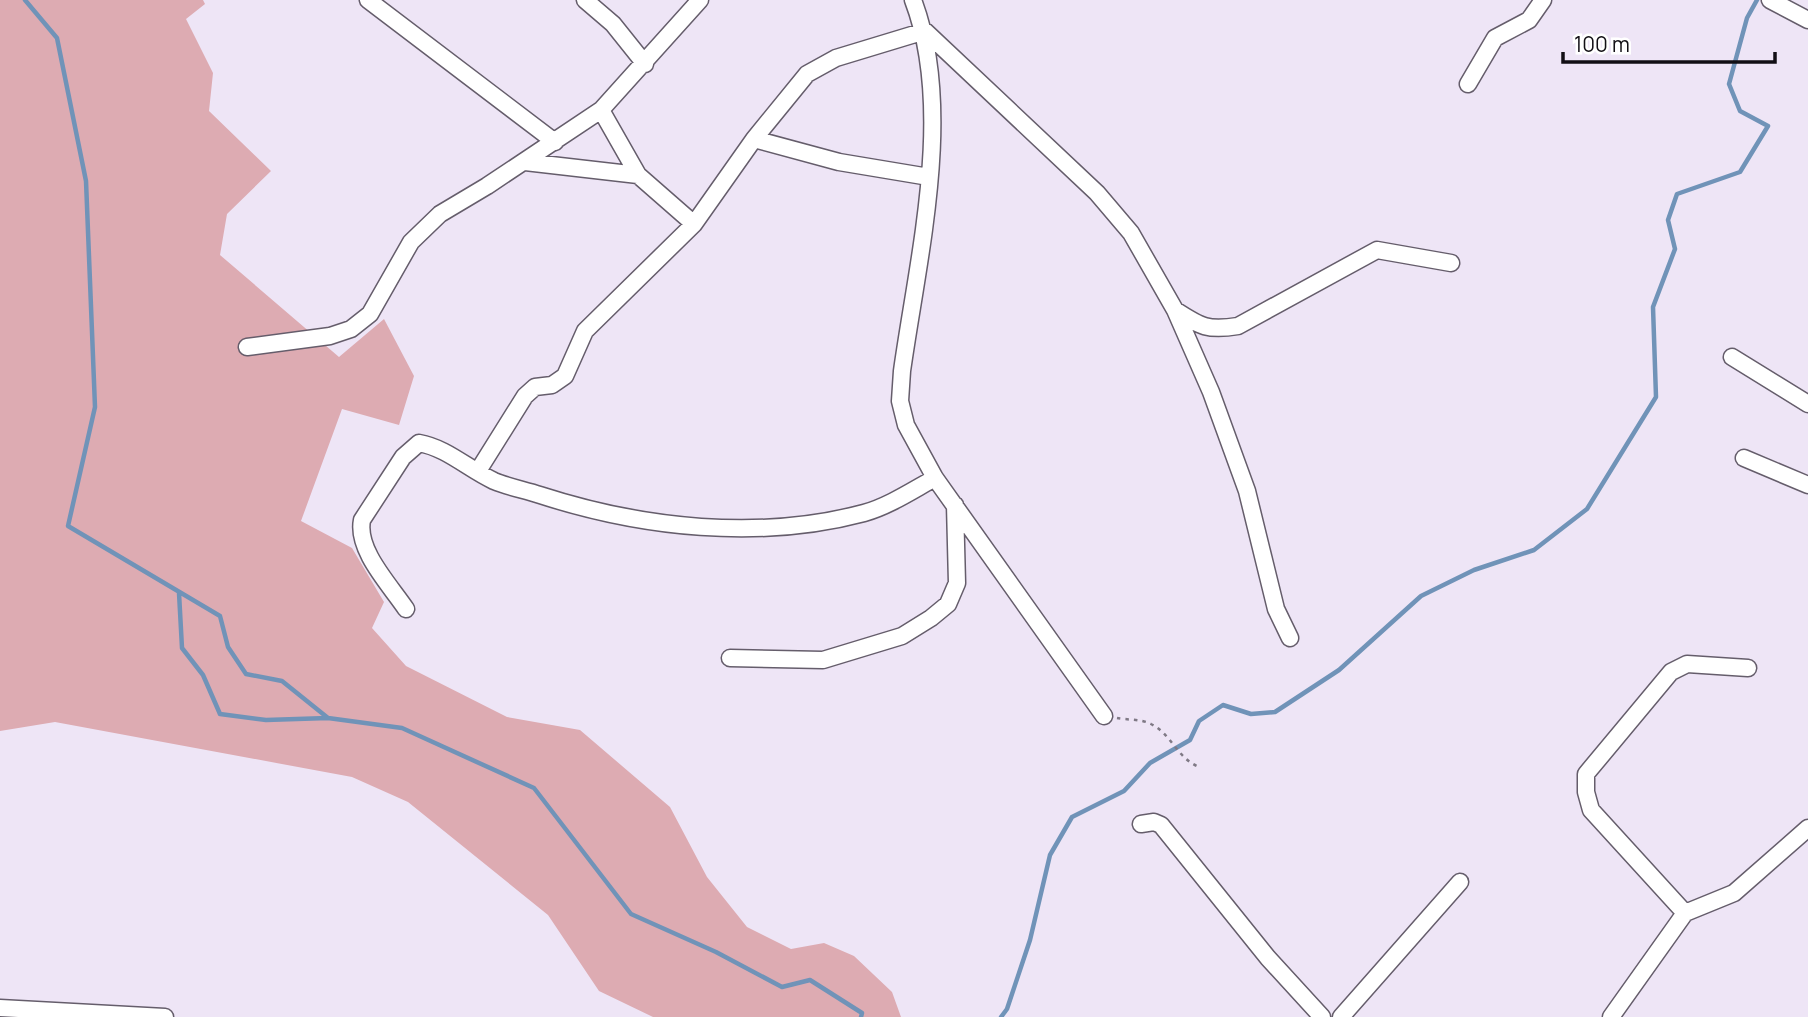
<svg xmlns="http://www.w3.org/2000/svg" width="1808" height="1017" font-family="Manrope,sans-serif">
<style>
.green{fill:#ddabb2}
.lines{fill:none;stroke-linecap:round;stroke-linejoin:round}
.stream{stroke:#7093b8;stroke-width:4.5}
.minor-casing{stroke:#655d6b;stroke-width:19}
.path{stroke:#7f7985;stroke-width:2.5;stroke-dasharray:3.5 5;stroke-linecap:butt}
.minor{stroke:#fff;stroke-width:16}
</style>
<rect width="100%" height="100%" fill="#eee5f6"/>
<!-- green -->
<path class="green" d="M0 0H203L205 4 186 19 213 73 209 111 271 171 227 214 220 255 339 357 384 319 414 376 399 425 342 409 301 521 352 548 384 602 372 628 406 666 507 717 580 730 670 807 707 877 747 927 791 949 824 943 854 956 892 992 901 1017H653L599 991 548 915 408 802 352 777 55 722 0 731Z"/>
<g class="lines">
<!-- stream -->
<path class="stream" d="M25 0 57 38 86 181 95 407 68 526 220 616 228 647 246 674 282 681 328 718 402 728 534 788 631 914 716 952 782 987 810 980 862 1013 861 1017
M179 593 182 648 203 675 220 714 266 720 328 718
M1001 1017 1007 1009 1030 940 1050 855 1072 817 1124 791 1150 763 1190 740 1199 721 1223 705 1251 714 1275 712 1339 670 1421 596 1474 570 1534 550 1587 509 1656 397 1653 307 1675 249 1668 220 1677 194 1740 172 1768 126 1740 111 1729 84 1747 18 1757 0"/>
<defs>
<path id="minor" d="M368 0 555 142
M585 0 613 24 645 64
M913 0C955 110 918 257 902 371L900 401 906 425 935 478 1104 716
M1770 0 1808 20
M1468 84 1495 38 1529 20 1543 0
M601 110 638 175 694 224
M754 139 839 162 929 177
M525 162 638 175
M1175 310C1201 327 1208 331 1238 326L1377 250 1451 263
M247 347 330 336 351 329 370 314 411 242 440 214 487 186 601 110 700 0
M1732 357 1808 404
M1744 458 1808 485
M478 471 525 396 535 387 552 385 565 376 585 331 694 224 754 139 807 74 836 58 925 31 1097 193 1131 233 1175 310 1211 392 1247 491 1276 609 1290 638
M406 609C390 585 356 550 362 520L403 457 419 443C447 448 468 469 494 481 508 487 525 490 540 495 642 528 759 541 864 513 889 506 913 490 935 478
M730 658 823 660 902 636 931 618 948 604 957 583 955 505
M1141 824 1154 822 1161 825 1268 958 1322 1017
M1685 913 1591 810 1586 792V774L1671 672 1687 664 1748 668
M0 1008 165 1017
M1341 1017 1460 882
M1611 1017 1685 913 1734 893 1808 828"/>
</defs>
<!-- minor casing -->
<use href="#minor" class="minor-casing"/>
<!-- path -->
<path class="path" d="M1117 718C1127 720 1142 719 1151 724 1171 734 1177 757 1197 766"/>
<!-- minor -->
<use href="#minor" class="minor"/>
</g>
<!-- scale -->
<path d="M1563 52v10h212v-10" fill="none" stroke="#120f15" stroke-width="3.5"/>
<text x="1574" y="52" font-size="21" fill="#120f15" stroke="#ffffff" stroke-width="5" paint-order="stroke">100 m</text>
</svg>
